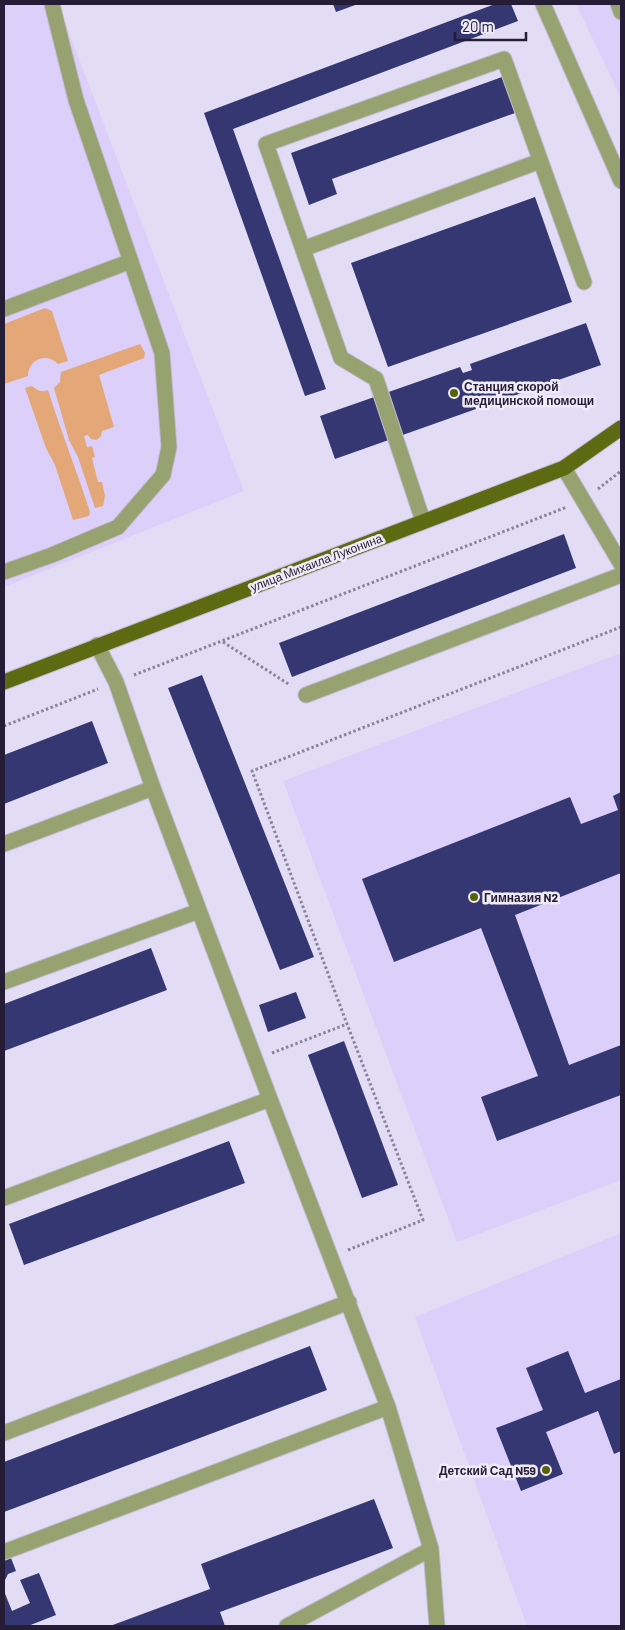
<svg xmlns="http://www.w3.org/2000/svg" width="625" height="1630" font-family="Barlow,sans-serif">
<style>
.built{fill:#dccffa}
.green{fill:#e3a778}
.building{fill:#353772}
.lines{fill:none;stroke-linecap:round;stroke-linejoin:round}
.minor-casing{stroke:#c1bad2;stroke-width:17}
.major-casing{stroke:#c1bad2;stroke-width:17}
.path{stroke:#8b839c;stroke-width:3;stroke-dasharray:2.5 2.5;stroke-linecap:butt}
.minor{stroke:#96a26f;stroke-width:15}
.major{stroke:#5c6a12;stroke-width:15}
.poi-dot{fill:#566305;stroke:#efebf8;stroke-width:2}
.labels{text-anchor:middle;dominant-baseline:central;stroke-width:5;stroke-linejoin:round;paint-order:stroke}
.poi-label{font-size:12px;font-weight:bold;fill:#251d35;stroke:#efebf8;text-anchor:start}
.street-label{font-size:12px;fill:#251d35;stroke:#efebf8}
</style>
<rect width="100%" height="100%" fill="#e3dcf5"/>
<!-- built -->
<path class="built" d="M4 4H58L244 491 4 587Z
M576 4H621V98Z
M621 653V1180L457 1242 283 781Z
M621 1233V1622L615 1626H527L415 1317Z"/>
<!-- green -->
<path class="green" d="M45 308 52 311 68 361 58 364C47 352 28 359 28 376L4 384V324Z
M140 344 145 353 144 358 99 375 114 427 102 431 101 436 97 440 91 439 88 435 84 436 87 447 92 446 95 457 92 458 98 482H102L105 496 103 506 95 508 78 457 69 440 54 388 60 382 61 372Z
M32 386C37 390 41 393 48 390 61 432 77 471 90 512L89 516 73 520 55 465 46 448 25 388Z"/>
<!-- building -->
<path class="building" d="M333 4H358L336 12Z
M495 4H511L518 21 233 129 326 389 305 396 204 113Z
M502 77 515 113 332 179 337 194 309 205 291 153Z
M535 197 572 302 388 367 351 263Z
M586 323 601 365 485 406 481 396 472 398 476 409 335 459 320 416 460 367 463 373 472 370 470 364Z
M564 534 576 568 292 677 279 643Z
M202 675 314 957 280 970 168 688Z
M92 721 108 763 4 804V755Z
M621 792V873L515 915 569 1065 621 1045V1095L497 1141 481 1097 538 1076 481 928 394 962 362 879 570 797 581 824 618 810 613 796Z
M151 948 167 990 4 1051V1004Z
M296 992 306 1018 268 1032 259 1005Z
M344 1041 398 1185 362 1198 308 1055Z
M229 1141 245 1183 24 1265 9 1224Z
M310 1346 327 1390 4 1512V1462Z
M568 1351 585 1393 621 1379V1451L614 1454 598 1411 546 1432 563 1474 521 1491 496 1428 543 1410 526 1368Z
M374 1499 393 1548 220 1612 225 1626H110L210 1589 201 1564Z
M11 1558 16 1571 8 1574 4 1582V1560Z
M39 1573 56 1615 28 1626H5L4 1591 12 1611 30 1603 20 1580Z"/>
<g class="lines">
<defs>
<path id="minor" d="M543 4 621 181
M618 4 621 12
M303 249 540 161
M4 309 131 261
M564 468 621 564
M423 521 376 379 341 358 266 144 504 59 584 282
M4 572 52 555 118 527 163 475 169 447 162 353 76 100 52 4
M97 645 116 682 153 788 270 1099 388 1407 431 1549 437 1626
M306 695 621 575
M4 844 153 788
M4 982 199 911
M4 1198 270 1099
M4 1433 349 1302
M4 1552 388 1407
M287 1626 431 1549"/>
<path id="major" d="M4 682 564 468 621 428"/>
</defs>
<!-- minor casing -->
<use href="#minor" class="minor-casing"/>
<!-- major casing -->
<use href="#major" class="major-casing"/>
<!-- path -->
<path class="path" d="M598 489 621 471
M223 642 290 685
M134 675 567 507
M4 726 98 689
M272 1053 347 1024
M348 1250 423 1220 347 1024 252 771 621 627"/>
<!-- minor -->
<use href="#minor" class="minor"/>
<!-- major -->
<use href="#major" class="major"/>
</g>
<!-- markers -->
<g class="poi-dot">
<circle cx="454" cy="393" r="5"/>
<circle cx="474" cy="897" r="5"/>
<circle cx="546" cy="1470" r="5"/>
</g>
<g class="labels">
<!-- poi labels -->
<g class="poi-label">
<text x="464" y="386">Станция скорой<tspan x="464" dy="14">медицинской помощи</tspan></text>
<text x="484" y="897">Гимназия N2</text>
<text x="536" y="1470" text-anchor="end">Детский Сад N59</text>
</g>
<!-- street labels -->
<g class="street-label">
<text transform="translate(316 562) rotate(-21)">улица Михаила Луконина</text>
</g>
</g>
<!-- border -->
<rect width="625" height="1630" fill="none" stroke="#251d35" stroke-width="10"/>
<!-- scale -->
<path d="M455 32v8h71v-8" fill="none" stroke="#251d35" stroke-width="2.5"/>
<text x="462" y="32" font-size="15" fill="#251d35" stroke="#efebf8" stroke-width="4" paint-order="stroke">20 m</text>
</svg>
